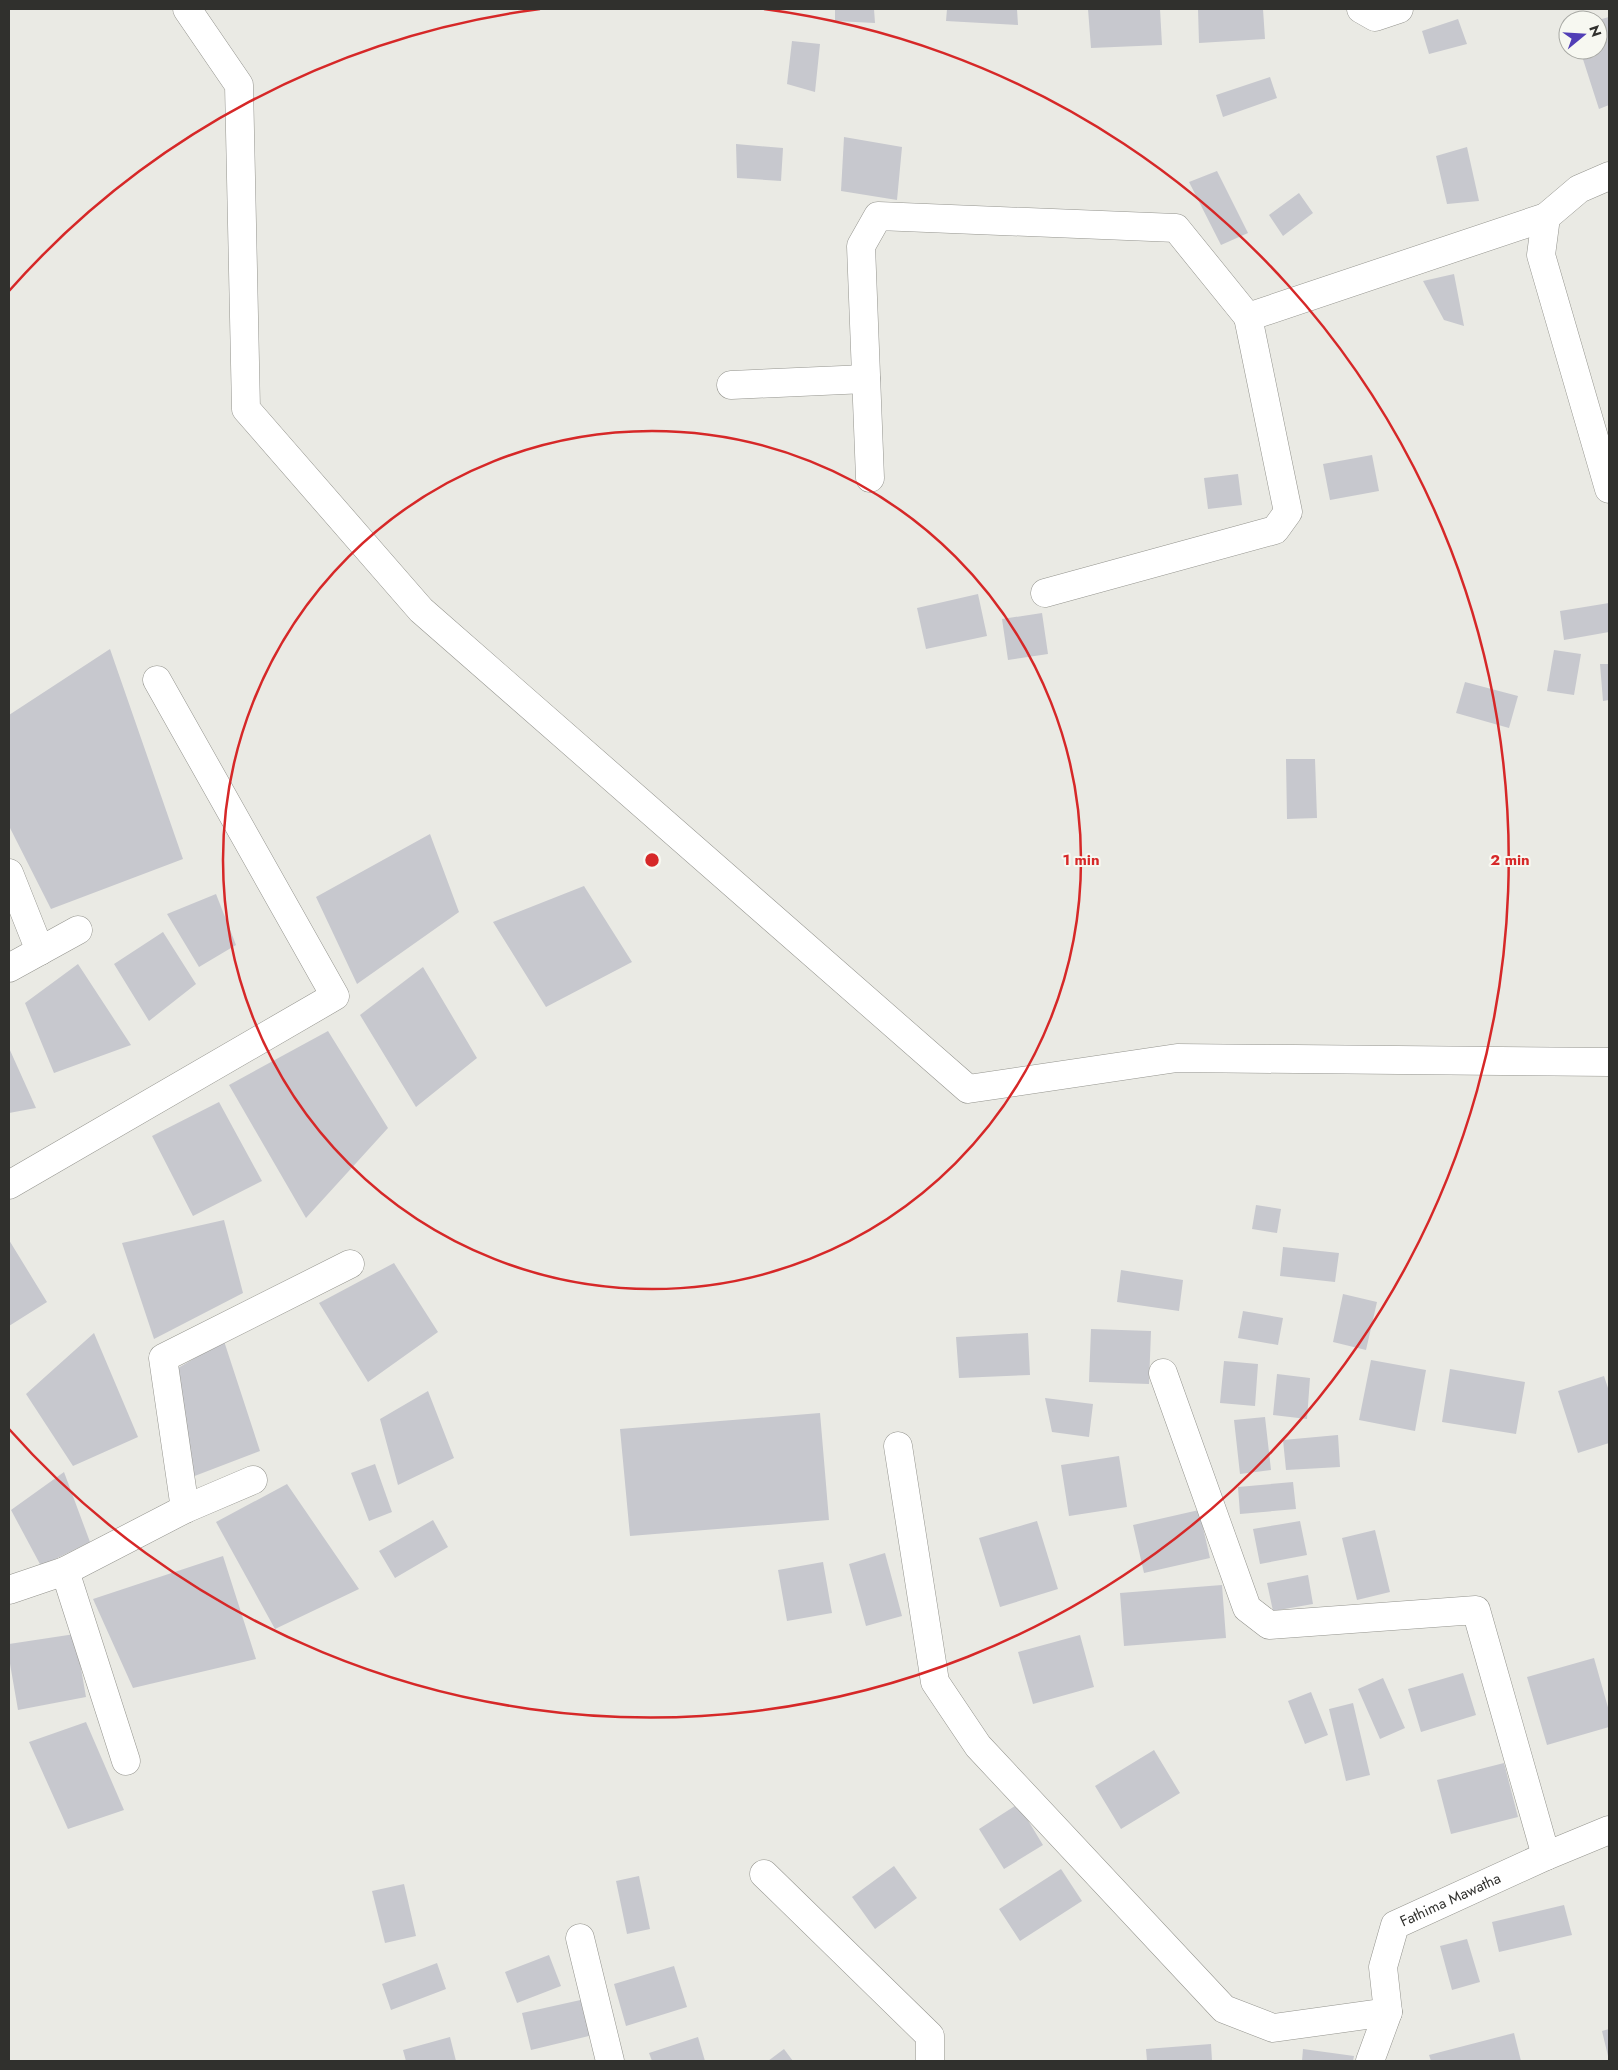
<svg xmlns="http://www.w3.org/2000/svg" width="1618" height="2070" font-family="Jost,sans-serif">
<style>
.building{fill:#c7c8ce}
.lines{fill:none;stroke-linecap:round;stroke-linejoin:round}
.street-casing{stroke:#94948e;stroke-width:29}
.street{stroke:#fff;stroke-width:28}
.ring{fill:none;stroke:#d62828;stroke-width:2.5}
.labels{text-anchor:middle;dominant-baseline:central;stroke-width:4;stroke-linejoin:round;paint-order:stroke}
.street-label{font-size:15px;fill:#30302d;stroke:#f7f8f1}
.centre{fill:#d62828;stroke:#f7f8f1;stroke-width:2.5}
.ring-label{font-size:15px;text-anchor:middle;font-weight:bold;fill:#d62828;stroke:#f7f8f1;stroke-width:4;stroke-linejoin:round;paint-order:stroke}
</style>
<rect width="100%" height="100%" fill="#eaeae4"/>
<!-- building -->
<path class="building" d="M835 9H874L875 23 835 21Z
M947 9H1017L1018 25 946 21Z
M1088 9H1160L1162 45 1091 48Z
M1198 9H1263L1265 39 1199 43Z
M1609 17V105L1599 109 1580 50H1598V20Z
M1458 19 1467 44 1429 54 1422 31Z
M792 41 820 44 815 92 787 84Z
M1270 77 1277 98 1223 117 1216 95Z
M844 137 902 147 897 200 841 191Z
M736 144 783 148 781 181 737 178Z
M1467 147 1479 201 1447 204 1436 156Z
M1217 171 1248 233 1221 245 1189 182Z
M1299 193 1313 213 1283 236 1269 215Z
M1454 274 1464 326 1444 320 1423 281Z
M1372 455 1379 491 1330 500 1323 464Z
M1238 474 1242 505 1208 509 1204 478Z
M978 594 987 636 926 649 917 608Z
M1609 603V632L1564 640 1560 611Z
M1042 613 1048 654 1008 660 1002 619Z
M110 649 183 859 51 909 9 826V715Z
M1554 650 1581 654 1574 695 1547 691Z
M1600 664H1609V700L1603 701Z
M1465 682 1518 696 1509 728 1456 713Z
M1286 759H1315L1317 818 1287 819Z
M430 834 459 912 357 984 316 897Z
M584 886 632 962 546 1007 493 922Z
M216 894 236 945 199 967 167 914Z
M163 932 196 984 149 1021 114 964Z
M78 964 131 1045 54 1073 25 1003Z
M423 967 477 1058 416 1107 360 1015Z
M328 1031 388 1128 306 1218 229 1085Z
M9 1048 36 1108 9 1113Z
M219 1102 262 1181 193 1216 152 1136Z
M1256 1205 1281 1209 1277 1233 1252 1229Z
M224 1220 243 1293 154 1339 122 1243Z
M9 1240 47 1302 9 1326Z
M1283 1247 1339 1253 1335 1282 1280 1276Z
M394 1263 438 1332 368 1382 319 1303Z
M1121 1270 1183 1280 1179 1311 1117 1302Z
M1343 1294 1377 1302 1366 1350 1333 1342Z
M1243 1311 1283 1318 1278 1345 1238 1338Z
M1091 1329 1151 1331 1149 1384 1089 1382Z
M94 1333 138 1437 73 1466 26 1394Z
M1028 1333 1030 1375 959 1378 956 1337Z
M224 1341 260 1451 192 1477 178 1368Z
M1371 1360 1426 1370 1415 1431 1359 1420Z
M1224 1361 1258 1364 1255 1406 1220 1403Z
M1450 1369 1525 1382 1516 1434 1442 1422Z
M1277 1374 1310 1378 1307 1419 1273 1415Z
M1604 1376 1609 1391V1443L1578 1453 1558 1391Z
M428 1391 454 1458 398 1485 380 1419Z
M1045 1398 1093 1404 1089 1437 1052 1432Z
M820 1413 829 1520 630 1536 620 1429Z
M1265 1417 1271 1470 1240 1474 1234 1420Z
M1338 1435 1340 1467 1286 1470 1283 1440Z
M1119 1456 1127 1507 1069 1516 1061 1465Z
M375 1464 392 1512 369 1521 351 1473Z
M64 1472 90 1542 41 1566 11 1510Z
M1293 1482 1296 1509 1240 1514 1238 1487Z
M287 1484 359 1589 275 1629 216 1522Z
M1199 1510 1210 1558 1144 1573 1133 1525Z
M433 1520 448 1547 395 1578 379 1551Z
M1037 1521 1058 1589 1000 1607 979 1538Z
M1300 1521 1307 1555 1260 1564 1253 1529Z
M1375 1530 1390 1592 1357 1600 1342 1538Z
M885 1553 902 1616 866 1626 849 1564Z
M223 1556 256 1659 133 1688 93 1599Z
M823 1562 832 1613 787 1621 778 1570Z
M1308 1575 1313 1604 1273 1611 1267 1583Z
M1222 1585 1226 1638 1124 1646 1120 1593Z
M75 1634 86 1697 18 1710 9 1658V1644Z
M1080 1635 1094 1687 1033 1704 1018 1652Z
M1594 1658 1609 1711V1727L1547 1745 1527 1677Z
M1463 1673 1476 1715 1421 1732 1408 1689Z
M1383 1678 1405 1728 1380 1739 1358 1689Z
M1311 1692 1328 1735 1305 1744 1288 1701Z
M1353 1703 1370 1775 1346 1781 1329 1709Z
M86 1722 124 1810 68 1829 29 1742Z
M1154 1750 1180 1793 1121 1829 1095 1786Z
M1504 1763 1518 1817 1451 1834 1437 1780Z
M1018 1804 1043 1845 1004 1869 979 1829Z
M894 1866 917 1898 875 1929 852 1897Z
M1061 1869 1082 1901 1020 1941 999 1909Z
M639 1876 650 1929 627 1934 616 1881Z
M404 1884 416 1936 385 1943 372 1891Z
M1564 1905 1572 1935 1499 1952 1492 1922Z
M1467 1939 1480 1982 1452 1990 1440 1946Z
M549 1955 561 1986 517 2003 505 1972Z
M437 1963 446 1989 391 2010 382 1984Z
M674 1966 687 2007 626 2026 614 1984Z
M585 1999 593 2035 531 2050 522 2013Z
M1609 2029V2055L1608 2056 1602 2031Z
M1514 2033 1521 2061H1431L1429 2055Z
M450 2037 456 2061H406L403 2050Z
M698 2037 705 2061H652L649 2053Z
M1211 2044 1212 2061H1147L1146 2049Z
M784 2049 793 2061H768Z
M1303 2049 1354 2056 1353 2061H1302Z"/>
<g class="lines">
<defs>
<g id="street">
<path d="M187 9 239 85 246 409 421 610 968 1089 1177 1058 1609 1062"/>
<path d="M1361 9 1375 17 1399 9"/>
<path d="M1609 176 1579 189 1546 217 1541 255 1609 489"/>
<path d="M731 385 866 379"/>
<path d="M870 478 861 246 878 216 1176 228 1248 317 1546 217"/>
<path d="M1045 593 1275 530 1288 512 1248 317"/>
<path d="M9 873 40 951"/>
<path d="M9 968 78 930"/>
<path d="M9 1185 335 996 157 680"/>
<path d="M1163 1373 1247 1608 1269 1625 1476 1610 1546 1856"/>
<path d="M898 1446 935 1682 978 1746 1224 2009 1273 2028 1388 2012"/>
<path d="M185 1509 163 1358 350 1264"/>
<path d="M65 1571 126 1761"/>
<path d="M9 1590 65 1571 185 1509 253 1480"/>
<path d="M764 1874 930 2036V2061"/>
<path d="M580 1938 610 2061"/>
<path id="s1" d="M1370 2061 1388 2012 1383 1967 1395 1925 1546 1856 1609 1830"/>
</g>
</defs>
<!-- street casing -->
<use href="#street" class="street-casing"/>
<!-- street -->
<use href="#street" class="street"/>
</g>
<!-- distance rings -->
<g class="ring">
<circle cx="652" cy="860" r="429"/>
<path d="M9 291A858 858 0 0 1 540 9M764 9A858 858 0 1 1 9 1429"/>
</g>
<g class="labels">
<!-- street labels -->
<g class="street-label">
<text stroke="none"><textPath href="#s1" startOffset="202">Fathima Mawatha</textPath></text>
</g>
</g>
<circle cx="652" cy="860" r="8" class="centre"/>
<g class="ring-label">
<text x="1081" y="865">1 min</text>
<text x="1510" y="865">2 min</text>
</g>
<!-- border -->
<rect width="1618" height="2070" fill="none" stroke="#30302d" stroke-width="20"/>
<!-- north arrow -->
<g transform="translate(1583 35) rotate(72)"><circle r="24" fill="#f7f8f1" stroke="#a7a8a3"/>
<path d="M0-4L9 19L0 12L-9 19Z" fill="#513eb6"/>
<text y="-8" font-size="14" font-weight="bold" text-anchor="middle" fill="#30302d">N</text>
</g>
</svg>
